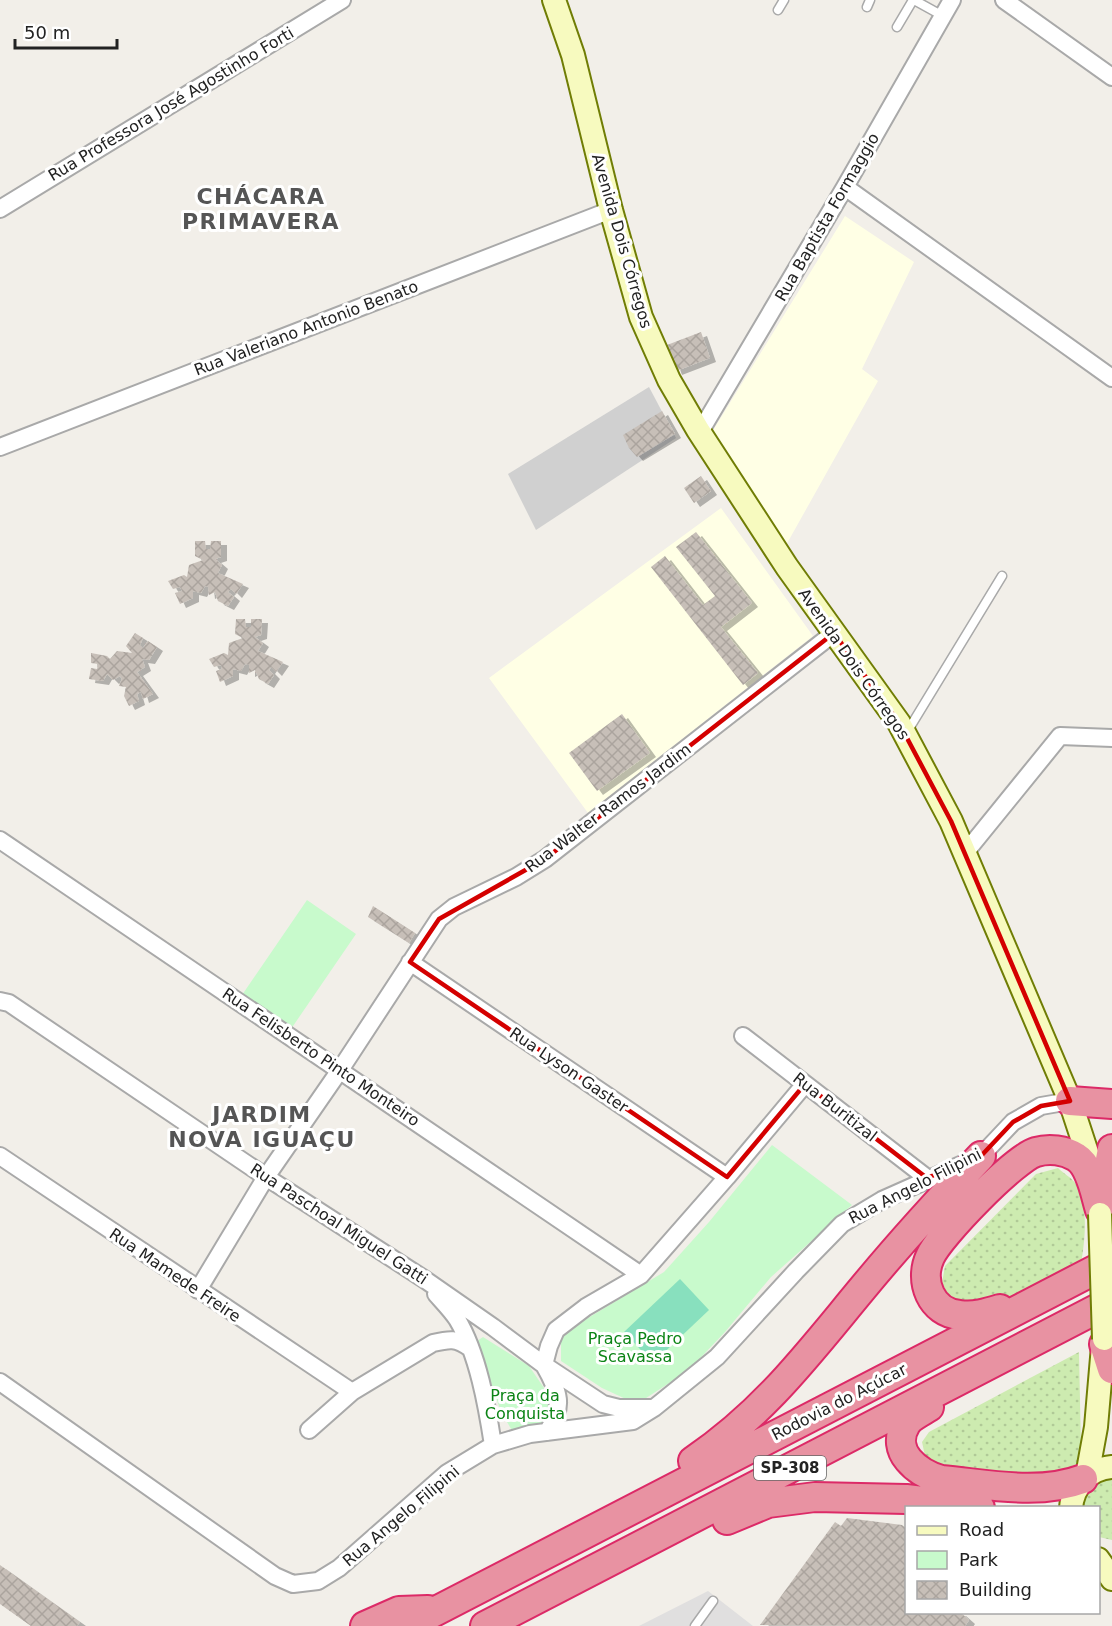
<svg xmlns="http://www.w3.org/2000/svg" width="1112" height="1626" font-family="'DejaVu Sans',sans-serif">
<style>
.residential{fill:#e0dfdf}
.education{fill:#ffffe5}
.religious{fill:#d0d0d0}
.grass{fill:url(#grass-dots)}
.park{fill:#c8facc}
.pitch{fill:#88e0be}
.building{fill:url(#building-cross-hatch);filter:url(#shadow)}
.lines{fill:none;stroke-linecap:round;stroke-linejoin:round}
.lane-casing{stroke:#a9a9a9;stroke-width:11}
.street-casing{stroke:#a9a9a9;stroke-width:20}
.secondary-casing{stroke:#707d05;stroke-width:26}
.highway-casing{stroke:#dc2a67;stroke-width:32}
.lane{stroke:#fff;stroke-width:8}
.street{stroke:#fff;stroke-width:16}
.secondary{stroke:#f7fabf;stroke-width:22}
.highway{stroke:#e892a2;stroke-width:28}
.secondary-bridge-casing{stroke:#707d05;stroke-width:26;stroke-linecap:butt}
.secondary-bridge{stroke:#f7fabf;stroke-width:22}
.marked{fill:none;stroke:#d40000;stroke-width:4.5;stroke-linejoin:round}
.labels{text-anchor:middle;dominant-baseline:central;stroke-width:6;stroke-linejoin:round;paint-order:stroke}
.shield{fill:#fff;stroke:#646464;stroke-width:1.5}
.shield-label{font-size:15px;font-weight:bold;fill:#222}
.street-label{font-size:16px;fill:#222;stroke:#fff}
.park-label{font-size:16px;fill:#0c8416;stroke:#fff}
.district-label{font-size:22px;font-weight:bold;letter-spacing:1.5px;fill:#555;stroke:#fff}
</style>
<defs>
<pattern id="grass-dots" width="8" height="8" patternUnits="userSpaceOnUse" patternTransform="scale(1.5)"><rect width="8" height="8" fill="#cdebb0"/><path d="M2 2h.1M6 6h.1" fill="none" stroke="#b0c997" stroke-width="1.8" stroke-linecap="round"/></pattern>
<pattern id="building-cross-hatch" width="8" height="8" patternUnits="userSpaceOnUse" patternTransform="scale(1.5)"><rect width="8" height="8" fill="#c7bfb8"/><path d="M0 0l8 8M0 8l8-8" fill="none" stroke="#aba49e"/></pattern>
<filter id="shadow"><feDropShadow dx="6" dy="4" stdDeviation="0" flood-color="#0004"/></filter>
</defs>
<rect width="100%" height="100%" fill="#f2efe9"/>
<!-- residential -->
<path class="residential" d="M708 1591 753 1626H639Z"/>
<!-- education -->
<path class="education" d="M845 216 914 262 862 369 878 381 785 547 712 432Z
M721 508 813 636 588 813 489 678Z"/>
<!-- religious -->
<path class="religious" d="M649 387 676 438 536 530 508 474Z"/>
<!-- grass -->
<path class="grass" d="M1058 1168C1063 1173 1072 1178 1076 1184 1089 1205 1085 1240 1081 1264L1015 1298 960 1302 949 1296 942 1283 945 1266 1036 1174Z
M1079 1352 1081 1449 1079 1470 1065 1480 953 1471 935 1464 925 1456 922 1442 929 1432Z
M1112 1477V1540L1099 1537 1098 1508 1081 1507C1085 1489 1094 1481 1112 1477Z"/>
<!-- park -->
<path class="park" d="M307 900 356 934 291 1029 242 995Z
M772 1145 852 1205 771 1277 725 1332 688 1371 646 1398 628 1400 602 1388 561 1361V1338L578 1324 664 1272 709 1222Z
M483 1337 529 1366 553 1401 549 1424 513 1432 501 1412 477 1341Z"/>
<!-- pitch -->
<path class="pitch" d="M680 1279 709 1310 653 1363 624 1332Z"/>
<!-- building -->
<path class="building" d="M701 332 710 358 676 371 667 345Z
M662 411 675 434 637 457 629 448 623 435Z
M701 476 711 491 694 503 684 488Z
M696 532 752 603 721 627 758 673 743 685 651 567 665 556 703 605 715 596 676 547Z
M195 541H205L206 549H210L211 541H221V557L215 559 222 565 218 573 243 584 236 594 231 589 228 592 234 597 228 606 218 601 215 592 209 595 208 587 205 586 201 593 193 591V598L180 604 175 593 182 591 180 587 173 589 168 581 184 575 187 577 189 565 203 560 195 556Z
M236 619H245L246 627H251V619H262L261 635 255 637 263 643 258 651 283 662 276 672 271 667 269 670 274 675 268 684 259 679 255 670 249 673V665L245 664 241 671 233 669V676L220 682 216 671 222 669 221 665 214 667 209 659 224 653 228 655 229 643 243 638 235 634Z
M135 633 143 638 140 645 143 648 148 641 157 647 149 660 142 659 145 667 137 672 153 694 143 699 141 692 137 694 139 701 129 706 124 696 126 687 119 686 122 679 120 676 113 680 107 674 103 681 89 679 91 668 97 669 98 664 91 663V653L107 656 110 659 117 651 132 653 126 646Z
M622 714 650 753 597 791 569 753Z
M373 906 415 933 409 943 368 917Z
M847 1518 902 1525 906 1528V1563L904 1567 906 1569V1612H960L969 1620 965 1626 760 1625 835 1522 841 1526Z
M0 1565 80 1622 77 1626H31L0 1604Z"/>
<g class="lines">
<defs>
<path id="lane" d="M914 0 943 16
M867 7 870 0
M778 10 784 0
M897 27 913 0
M907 732 1002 576
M695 1626 713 1601"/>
<path id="street" d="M1004 0 1112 77
M845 187 1112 378
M0 209 342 0
M700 432 845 187 952 0
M0 447 611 210
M0 840 641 1275
M965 853 1060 736 1112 738
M410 962 727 1177
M0 1001 9 1003 266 1177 424 1279 493 1327 544 1365 603 1404 619 1408H653
M743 1036 927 1178
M0 1156 352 1392
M198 1290 266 1177 340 1070 439 919 454 907 516 877 545 859 834 633
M436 1294C443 1302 451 1310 457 1319 478 1354 487 1406 493 1445
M0 1382 275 1576 293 1584 318 1581 339 1568 447 1473 493 1445 530 1434 633 1421 654 1408 717 1357 796 1271 842 1224 882 1200 981 1156 1013 1122 1041 1106 1070 1101
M309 1430 352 1392 433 1343C450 1339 456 1338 470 1348
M547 1432C565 1407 559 1391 544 1365L549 1346 556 1330 586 1307 641 1275 727 1177 805 1084"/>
<path id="secondary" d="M554 0 573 55 611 210 641 317 669 380 698 430 787 567 899 723 951 821 1070 1101 1094 1174
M1087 1476 1096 1427 1103 1346
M1071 1508C1073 1485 1089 1469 1112 1467
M1098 1559 1112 1579"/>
<path id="highway" d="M1070 1101 1112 1104
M1101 1208 1112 1149
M1000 1309C987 1313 974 1317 960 1315 931 1313 919 1281 930 1257 939 1236 1015 1158 1036 1152 1049 1148 1065 1150 1076 1157 1091 1166 1095 1194 1100 1210
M1104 1344 1112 1369
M929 1407C921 1412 910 1417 906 1424 889 1452 918 1473 941 1480 988 1484 1038 1496 1083 1479
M693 1461C765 1412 808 1354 862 1289 900 1243 940 1199 981 1156
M727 1520 768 1503 815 1497 906 1499 980 1508
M365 1626 399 1611 428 1610
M407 1626 1112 1261
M485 1626 1112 1301"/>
</defs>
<!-- lane casing -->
<use href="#lane" class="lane-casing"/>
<!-- street casing -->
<use href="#street" class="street-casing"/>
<!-- secondary casing -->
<use href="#secondary" class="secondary-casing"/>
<!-- highway casing -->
<use href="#highway" class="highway-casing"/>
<!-- lane -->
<use href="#lane" class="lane"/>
<!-- street -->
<use href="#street" class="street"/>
<!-- secondary -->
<use href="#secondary" class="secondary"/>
<!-- highway -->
<use href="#highway" class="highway"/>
<defs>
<path id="secondary-bridge" d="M1100 1214 1104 1339"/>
</defs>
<!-- secondary-bridge casing -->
<use href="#secondary-bridge" class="secondary-bridge-casing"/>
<!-- secondary-bridge -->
<use href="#secondary-bridge" class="secondary-bridge"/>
</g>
<!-- marked area -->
<path class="marked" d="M834 633 899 723 951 821 1070 1101 1041 1106 1013 1122 981 1156 927 1178 805 1084 727 1177 410 962 439 919 545 859Z"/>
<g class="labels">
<!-- shield labels -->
<rect class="shield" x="754" y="1456" width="72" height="24" rx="4.5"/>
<g class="shield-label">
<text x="790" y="1468">SP-308</text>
</g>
<!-- street labels -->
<g class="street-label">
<text transform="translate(171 104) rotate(-31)">Rua Professora José Agostinho Forti</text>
<text transform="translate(827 217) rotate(-60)">Rua Baptista Formaggio</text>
<text transform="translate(622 241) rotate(74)">Avenida Dois Córregos</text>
<text transform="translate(306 328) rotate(-21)">Rua Valeriano Antonio Benato</text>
<text transform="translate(854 664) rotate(55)">Avenida Dois Córregos</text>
<text transform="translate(608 808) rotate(-37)">Rua Walter Ramos Jardim</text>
<text transform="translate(321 1057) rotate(34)">Rua Felisberto Pinto Monteiro</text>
<text transform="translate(569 1070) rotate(34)">Rua Lyson Gaster</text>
<text transform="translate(835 1107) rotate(38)">Rua Buritizal</text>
<text transform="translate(915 1186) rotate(-27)">Rua Angelo Filipini</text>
<text transform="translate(339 1224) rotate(33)">Rua Paschoal Miguel Gatti</text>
<text transform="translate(175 1275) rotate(34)">Rua Mamede Freire</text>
<text transform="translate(839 1402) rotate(-27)">Rodovia do Açúcar</text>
<text transform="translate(401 1516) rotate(-40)">Rua Angelo Filipini</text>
</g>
<!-- park labels -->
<g class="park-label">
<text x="635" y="1338">Praça Pedro<tspan x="635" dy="18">Scavassa</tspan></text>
<text x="525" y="1395">Praça da<tspan x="525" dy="18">Conquista</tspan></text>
</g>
<!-- district labels -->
<g class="district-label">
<text x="261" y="196">CHÁCARA<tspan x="261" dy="25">PRIMAVERA</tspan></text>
<text x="262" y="1114">JARDIM<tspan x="262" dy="25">NOVA IGUAÇU</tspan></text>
</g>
</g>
<!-- legend -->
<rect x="905" y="1506" width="195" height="108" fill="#ffffff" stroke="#a7a7a7" stroke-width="1.5"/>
<rect x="917" y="1526" width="30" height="9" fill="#f7fabf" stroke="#a7a7a7" stroke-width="1.5"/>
<text x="959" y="1536" font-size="18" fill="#222222">Road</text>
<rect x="917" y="1551" width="30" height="18" fill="#c8facc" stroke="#a7a7a7" stroke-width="1.5"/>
<text x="959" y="1566" font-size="18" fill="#222222">Park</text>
<rect x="917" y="1581" width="30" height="18" fill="url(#building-cross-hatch)" stroke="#a7a7a7" stroke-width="1.5"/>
<text x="959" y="1596" font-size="18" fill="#222222">Building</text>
<!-- scale -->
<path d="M15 39v9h102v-9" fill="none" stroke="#222222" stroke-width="3"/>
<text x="24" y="39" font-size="18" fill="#222222" stroke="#ffffff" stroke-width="4.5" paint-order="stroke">50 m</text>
</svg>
